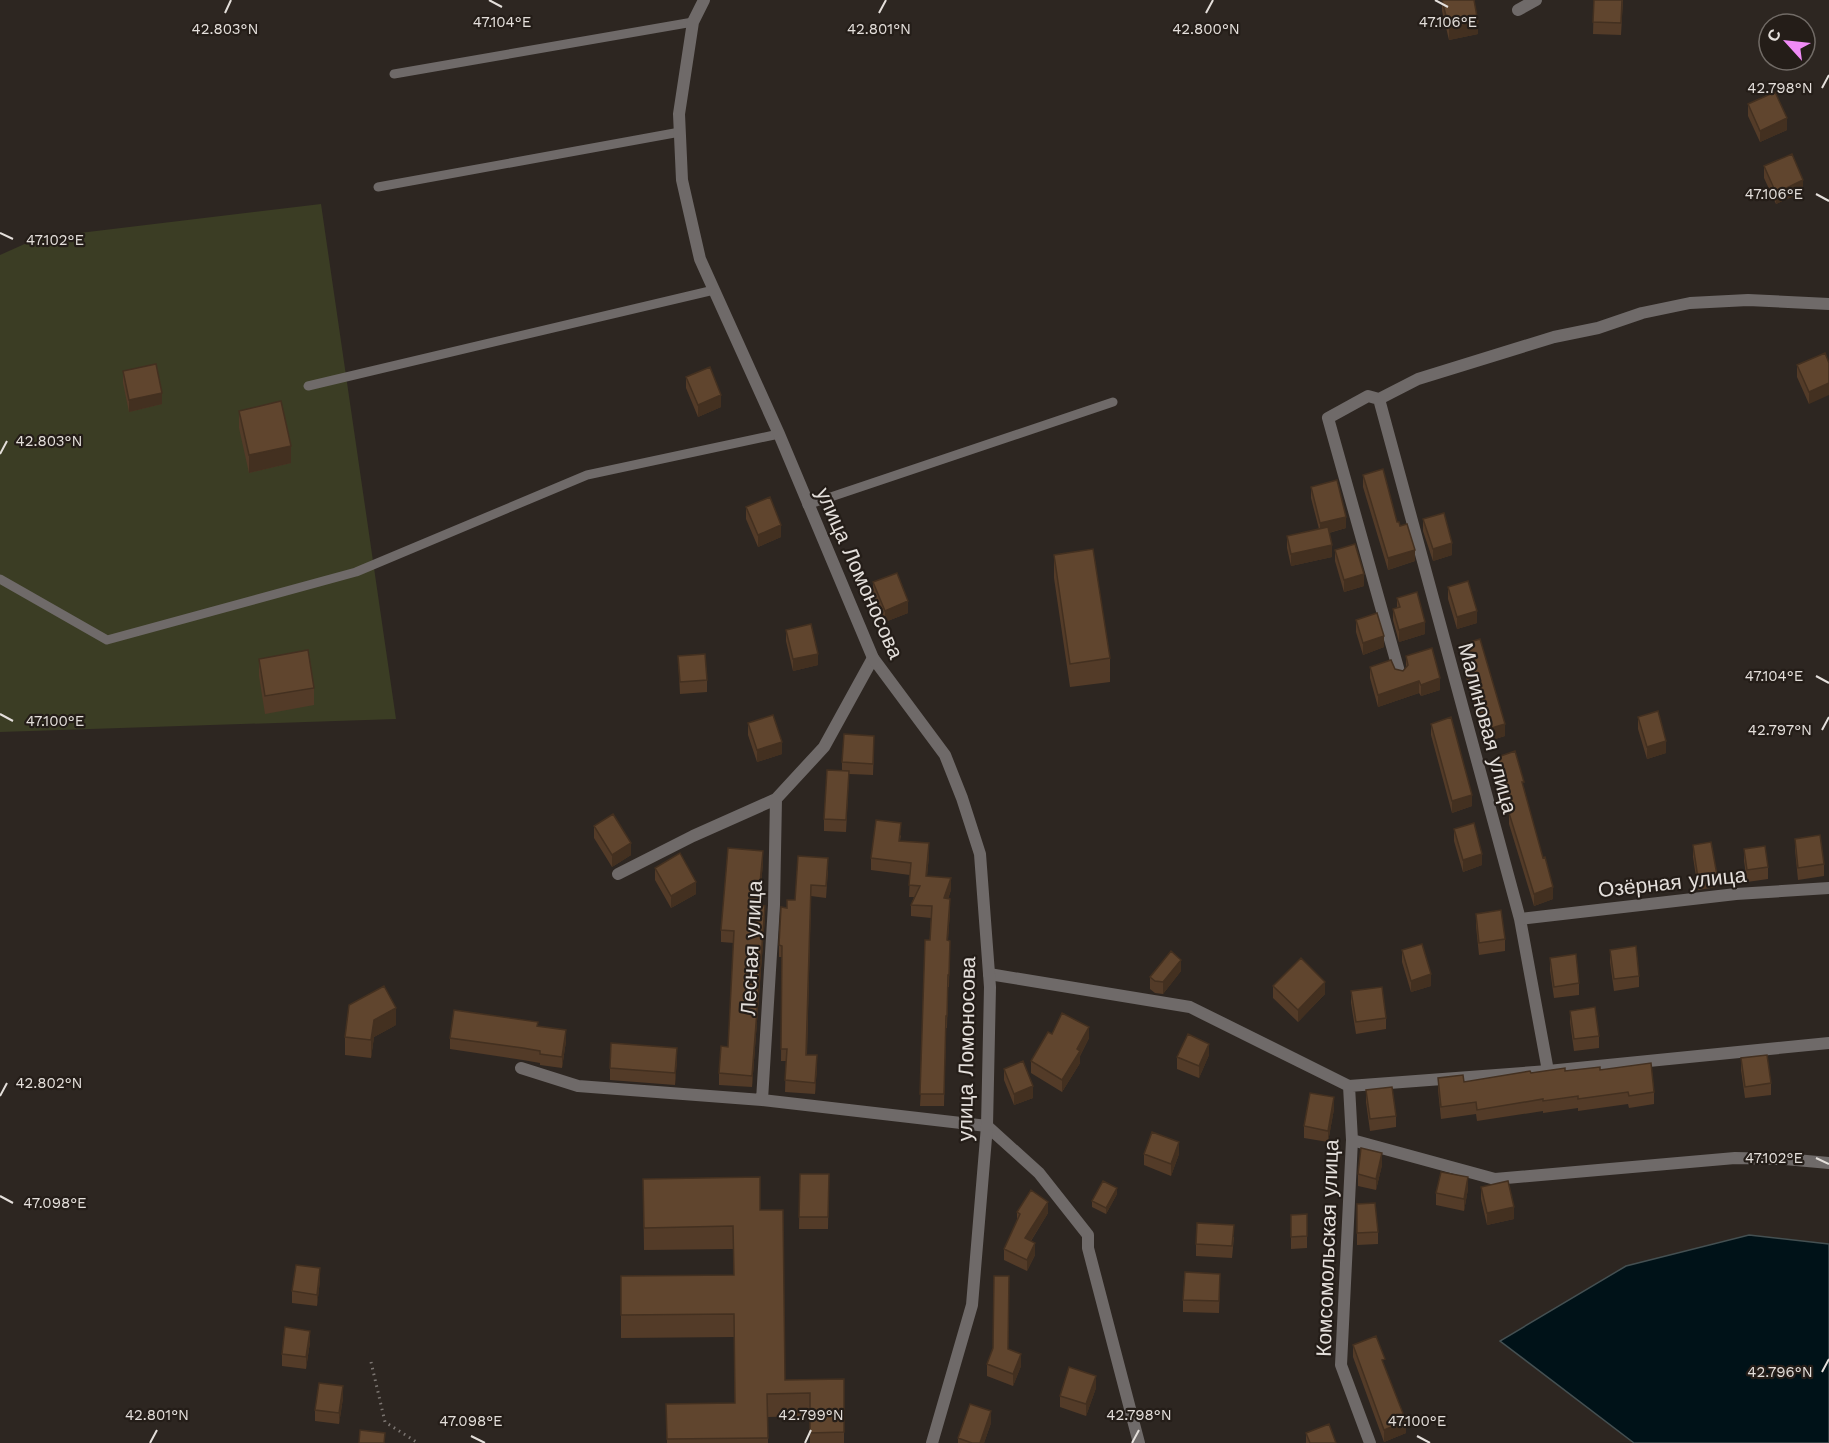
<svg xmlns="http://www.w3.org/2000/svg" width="1829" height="1443" font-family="'Work Sans',sans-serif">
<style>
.green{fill:#3b3d24}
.water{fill:#001218;stroke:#445052;stroke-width:1.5}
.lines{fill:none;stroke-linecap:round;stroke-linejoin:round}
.path{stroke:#7b7571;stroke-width:3;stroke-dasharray:1.5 4.5;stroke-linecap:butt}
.service{stroke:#6f6a69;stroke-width:9}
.minor{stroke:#6f6a69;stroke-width:12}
.tertiary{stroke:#6f6a69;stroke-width:12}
.wall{fill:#533b28}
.shaded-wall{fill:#433020}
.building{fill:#60452e;stroke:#433020;stroke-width:1.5}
.ticks{fill:none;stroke:#e4dfdb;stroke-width:2}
.labels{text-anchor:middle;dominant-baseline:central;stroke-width:4.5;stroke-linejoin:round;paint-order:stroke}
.street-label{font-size:21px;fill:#e4dfdb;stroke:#241d18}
.ticks-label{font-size:15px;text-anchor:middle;fill:#e4dfdb;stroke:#241d18;stroke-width:4.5;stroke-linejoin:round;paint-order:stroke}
</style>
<rect width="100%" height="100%" fill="#2d2621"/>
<!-- green -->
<path class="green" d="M321 204 396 719 0 732V255L38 238Z"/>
<!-- water -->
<path class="water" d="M1749 1235 1829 1244V1443H1634L1500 1341 1626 1266Z"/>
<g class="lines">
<!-- path -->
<path class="path" d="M371 1362 385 1422 418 1443"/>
<!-- service -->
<path class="service" d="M394 74 693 22
M378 187 680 132
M308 386 714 290
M807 505 1113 402
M0 579 107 640 356 572 587 475 779 434"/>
<!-- minor -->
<path class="minor" d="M1518 10 1536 0
M1379 399 1520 919 1548 1071
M1400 675 1328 418 1368 396 1379 399 1418 379 1554 337 1598 328 1642 313 1690 303 1748 300 1829 304
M618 874 693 836 776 799 824 747 873 658
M1520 919 1736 894 1829 888
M989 974 1190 1007 1349 1086
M521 1068 578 1086 762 1100 987 1126 1039 1173 1088 1235V1248L1139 1443
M1349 1086 1548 1071 1829 1043
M1349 1086 1352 1140 1341 1365 1370 1443
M762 1100 774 905 776 799
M1352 1140 1495 1179 1735 1158 1785 1159 1829 1163"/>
<!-- tertiary -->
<path class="tertiary" d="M704 0 693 22 679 114 682 180 700 259 779 434 873 658 945 755 962 798 980 854 990 987 987 1126 972 1305 932 1443"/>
</g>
<!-- wall -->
<path class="wall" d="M1442 0 1478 34 1449 40 1442 11Z
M1594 0H1623L1621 35 1593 34Z
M1748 104 1787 130 1760 142 1748 116Z
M1764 166 1803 192 1776 204 1764 178Z
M1829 363 1809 404 1797 377V365Z
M123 371 162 404 129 412 123 383Z
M686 377 721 407 698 417 686 388Z
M239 411 291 463 249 473 239 428Z
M1363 475 1400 526 1415 561 1388 570 1363 487Z
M1311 487 1346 528 1329 533 1332 557 1291 566 1287 548V536L1319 529 1311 498Z
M746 507 781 537 758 547 746 519Z
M1423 519 1452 555 1433 561 1423 531Z
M1335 550 1364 586 1344 592 1335 561Z
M1054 555 1110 658V682L1070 687 1054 578Z
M873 582 908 613 885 622 873 594Z
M1448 587 1477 623 1457 629 1448 599Z
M1397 598 1425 634 1399 642 1393 620V609L1397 608Z
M1356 620 1384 647 1363 655 1356 632Z
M786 630 818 665 793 671 786 641Z
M1460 645 1505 736 1485 742 1460 657Z
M678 656 707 680V692L680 694Z
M1406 656 1440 690 1421 696 1419 693 1378 707 1370 678V667L1403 671 1406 667Z
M259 659 314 688V705L265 714 259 676Z
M1638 717 1666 753 1647 759 1638 729Z
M748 723 782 754 757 762 748 735Z
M1431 724 1472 806 1452 813 1431 735Z
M874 748 873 775 849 774 846 832 824 831V819L842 770V762Z
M1495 758 1524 788 1553 899 1534 906 1509 824V815L1495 769Z
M594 826 631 855 612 867 594 838Z
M1454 829 1482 865 1463 872 1454 841Z
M901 835 900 841 929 855 927 876 951 890 948 899 950 911 948 940 950 941 949 987H948L947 1028H946L944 1106H920L931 918 911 916V905L914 897H909L910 875 871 870V858Z
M1795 839 1824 864V876L1798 880 1795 850Z
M1693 845 1717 875V887L1698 890 1693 857Z
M1744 849 1768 867V879L1747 882 1744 861Z
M763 863 759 905 765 917 752 1087 719 1085V1073L728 1047 734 943 721 942V930Z
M655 868 696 894 671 908 655 880Z
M828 870 826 898 811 896 807 1055 817 1067 815 1094 785 1092 786 1061H781L782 957H779V945L787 908Z
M1476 914 1505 939V951L1479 955 1476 926Z
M1402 950 1431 986 1411 992 1402 962Z
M1610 950 1639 976V987L1614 991 1610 962Z
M1550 958 1579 983V995L1554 998 1550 970Z
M1181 971 1163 994 1155 993 1150 989V977Z
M1273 986 1325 994 1298 1022 1273 998Z
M1351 991 1386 1018V1029L1356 1034 1351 1003Z
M1570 1011 1599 1036V1048L1574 1051 1570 1022Z
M396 1025 374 1037 371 1058 345 1055V1037Z
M538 1026 566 1041 562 1068 540 1065V1063L523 1060 450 1049V1038Z
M1052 1034 1089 1038 1080 1056V1063L1062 1092 1031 1073V1061Z
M1209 1055 1199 1078 1177 1069V1057Z
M1741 1058 1771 1083V1095L1745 1098 1741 1070Z
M677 1059 675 1085 610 1080V1068Z
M1004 1069 1033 1098 1014 1105 1004 1080Z
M1600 1070 1654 1092V1104L1629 1108 1628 1104 1578 1111V1108L1543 1113V1111L1477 1121 1476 1114 1441 1119 1438 1090V1078L1464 1082 1531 1073Z
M1366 1090 1396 1116V1127L1370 1131 1366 1102Z
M1334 1109 1328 1142 1304 1138V1126Z
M1144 1154H1179L1171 1176 1144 1165Z
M1382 1165 1376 1190 1358 1186V1174Z
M800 1174H829L828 1229H799Z
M643 1179 760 1210 785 1380 844 1379V1443H810V1416L768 1417V1443H667L666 1404 735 1403 734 1337 621 1338V1276L734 1275 733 1249 644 1250Z
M1481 1187 1514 1219 1487 1225 1481 1199Z
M1468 1189 1464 1211 1436 1205V1193Z
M1117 1194 1106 1214 1092 1207V1201Z
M1357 1204 1378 1232V1244L1357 1245Z
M1017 1212 1048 1213 1031 1241 1035 1255 1027 1271 1004 1260V1249L1017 1220Z
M1307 1214V1248L1291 1249V1215Z
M1234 1237 1232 1258 1196 1256V1244Z
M320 1280 317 1306 292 1303V1291Z
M1220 1285 1219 1313 1183 1312V1300Z
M310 1342 306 1369 282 1366V1354Z
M1353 1345 1406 1433 1384 1442 1353 1357Z
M1008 1349 1021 1366 1013 1386 987 1376V1364Z
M1096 1388 1086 1416 1060 1407V1396Z
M343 1398 339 1424 315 1421V1410Z
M991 1423 984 1443H958V1438Z
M1306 1433 1336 1443H1306Z"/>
<!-- shaded-wall -->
<path class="shaded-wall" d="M1478 22V34L1449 40V28Z
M1787 118V130L1760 142V131Z
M1803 180V192L1776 204V193Z
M1829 383V395L1809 404V392Z
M162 393V404L129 412V400Z
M721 395V407L698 417V405Z
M291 446V463L249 473V455Z
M1346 517V528L1320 535V523Z
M781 525V537L758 547V535Z
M1452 543V555L1433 561V549Z
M1332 545V557L1291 566V554Z
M1415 550V561L1388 570V558Z
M1364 574V586L1344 592V580Z
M908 601V613L885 622V611Z
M1477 611V623L1457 629V617Z
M1425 622V634L1399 642V630Z
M1384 636V647L1363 655V643Z
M818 654V665L793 671V659Z
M1440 678V690L1421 696V685Z
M1419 681V693L1378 707V695Z
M1505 724V736L1485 742V730Z
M1666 741V753L1647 759V747Z
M782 742V754L757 762V750Z
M1472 795V806L1452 813V801Z
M631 843V855L612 867V855Z
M929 843V855L926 888V876Z
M763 851V863L758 917V905Z
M1482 854V865L1463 872V860Z
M951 878V890L944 910V898Z
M696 882V894L671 908V896Z
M1553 887V899L1534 906V894Z
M950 899V911L947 952V940Z
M765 906V917L752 1087V1076Z
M1181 960V971L1163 994V982Z
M1431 974V986L1411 992V981Z
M1325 982V994L1298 1022V1010Z
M396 1008V1025L374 1037 371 1058V1040L374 1020Z
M1089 1027V1038L1080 1056V1063L1062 1092V1080Z
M566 1030V1041L562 1068V1057Z
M1209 1044V1055L1199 1078V1066Z
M677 1048V1059L675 1085V1073Z
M817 1055V1067L815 1094V1083Z
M1033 1086V1098L1014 1105V1094Z
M1334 1097V1109L1328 1142V1131Z
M1179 1142V1154L1171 1176V1164Z
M1382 1153V1165L1376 1190V1179Z
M1468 1177V1189L1464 1211V1199Z
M1117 1188V1194L1106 1214V1208Z
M1048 1202V1213L1025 1250V1238Z
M1514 1207V1219L1487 1225V1213Z
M1035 1243V1255L1027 1271V1260Z
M320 1268V1280L317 1306V1295Z
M310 1331V1342L306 1369V1357Z
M1021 1354V1366L1013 1386V1374Z
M1096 1376V1388L1086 1416V1404Z
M343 1386V1398L339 1424V1413Z
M991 1411V1423L984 1443H980Z
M1406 1421V1433L1384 1442V1430Z"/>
<!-- building -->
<path class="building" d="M1442 0H1474L1478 22 1449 28Z
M1594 0H1622L1621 23 1593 22Z
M1775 92 1787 118 1760 131 1748 104Z
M1792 154 1803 180 1776 193 1764 166Z
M1825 353 1829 363V383L1809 392 1797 365Z
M156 364 162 393 129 400 123 371Z
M710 367 721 395 698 405 686 377Z
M281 401 291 446 249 455 239 411Z
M1383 469 1397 522H1399L1400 526 1407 524 1415 550 1388 558 1363 475Z
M1337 480 1346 517 1320 523 1311 487Z
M770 497 781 525 758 535 746 507Z
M1444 513 1452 543 1433 549 1423 519Z
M1328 527 1332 545 1291 554 1287 536Z
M1355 544 1364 574 1344 580 1335 550Z
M1093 549 1110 658 1070 664 1054 555Z
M897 573 908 601 885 611 873 582Z
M1468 581 1477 611 1457 617 1448 587Z
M1417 592 1425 622 1399 630 1393 609 1400 607 1397 598Z
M1377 613 1384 636 1363 643 1356 620Z
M811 624 818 654 793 659 786 630Z
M1480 639 1505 724 1485 730 1460 645Z
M1432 648 1440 678 1421 685 1419 681 1378 695 1370 667 1391 660 1395 669 1403 671 1408 665 1406 656Z
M308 650 314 688 265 696 259 659Z
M705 654 707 680 680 682 678 656Z
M1658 711 1666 741 1647 747 1638 717Z
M773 715 782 742 757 750 748 723Z
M1451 717 1472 795 1452 801 1431 724Z
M844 734 874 736 873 764 842 762Z
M1515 751 1524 782H1522L1543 858 1545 857 1553 887 1534 894 1509 813 1511 812 1495 758Z
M827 770 849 771 846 820 824 819Z
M613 814 631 843 612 855 594 826Z
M876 820 901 823 899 841 929 843 926 876 951 878 944 898 950 899 947 940 950 941 949 975H948L947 1016H946L944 1094H920L925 940H930L932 906 911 905 920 886 909 885 911 863 871 858Z
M1474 823 1482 854 1463 860 1454 829Z
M1820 835 1824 864 1798 868 1795 839Z
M1711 842 1717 875 1698 878 1693 845Z
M1765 846 1768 867 1747 870 1744 849Z
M728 848 763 851 758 905 765 906 752 1076 719 1073 721 1046 728 1047 734 931 721 930Z
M680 853 696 882 671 896 655 868Z
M798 856 828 858 826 886 811 885 806 1055H817L815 1083 785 1080 787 1049H781L782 946 779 945 781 907 787 908V900H795Z
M1501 910 1505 939 1479 943 1476 914Z
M1422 944 1431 974 1411 981 1402 950Z
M1636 946 1639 976 1614 979 1610 950Z
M1171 951 1181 960 1163 982 1155 981 1150 977Z
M1576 954 1579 983 1554 987 1550 958Z
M1301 958 1325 982 1298 1010 1273 986Z
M384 986 396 1008 374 1020 371 1040 345 1037 349 1005Z
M1382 987 1386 1018 1356 1022 1351 991Z
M1595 1007 1599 1036 1574 1039 1570 1011Z
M454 1010 538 1022 537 1026 566 1030 562 1057 540 1054V1051L523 1048 450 1038Z
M1062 1013 1089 1027 1077 1049 1080 1051 1062 1080 1031 1061 1048 1032 1052 1034Z
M1188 1034 1209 1044 1199 1066 1177 1057Z
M611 1043 677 1048 675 1073 610 1068Z
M1767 1055 1771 1083 1745 1087 1741 1058Z
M1023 1061 1033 1086 1014 1094 1004 1069Z
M1651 1063 1654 1092 1629 1096 1628 1092 1578 1099V1096L1543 1101V1099L1477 1110 1476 1102 1441 1107 1438 1078 1463 1075 1464 1082 1530 1071 1531 1073 1565 1068V1071L1600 1067V1070Z
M1392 1087 1396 1116 1370 1119 1366 1090Z
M1310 1093 1334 1097 1328 1131 1304 1126Z
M1152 1132 1179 1142 1171 1164 1144 1154Z
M1361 1148 1382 1153 1376 1179 1358 1174Z
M1441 1172 1468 1177 1464 1199 1436 1193Z
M800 1174H829L828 1217H799Z
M760 1177V1210H783L785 1380 844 1379V1432L810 1433V1393L767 1394 768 1438 667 1439 666 1404 735 1403 734 1314 621 1315V1276L734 1275 733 1226 644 1228 643 1179Z
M1103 1181 1117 1188 1106 1208 1092 1201Z
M1508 1181 1514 1207 1487 1213 1481 1187Z
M1031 1190 1048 1202 1025 1238 1035 1243 1027 1260 1004 1249 1020 1214 1017 1212Z
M1375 1203 1378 1232 1357 1233V1204Z
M1307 1214V1236L1291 1237V1215Z
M1197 1223 1234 1225 1232 1246 1196 1244Z
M296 1265 320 1268 317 1295 292 1291Z
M1185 1272 1220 1274 1219 1301 1183 1300Z
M994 1276H1009L1008 1349 1021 1354 1013 1374 987 1364 993 1348Z
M285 1327 310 1331 306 1357 282 1354Z
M1376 1336 1385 1359 1382 1360 1406 1421 1384 1430 1353 1345Z
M1069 1367 1096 1376 1086 1404 1060 1396Z
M319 1383 343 1386 339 1413 315 1410Z
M970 1404 991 1411 980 1443H972L958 1438Z
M1329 1424 1336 1443H1310L1306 1433Z
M360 1430 385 1433 384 1443H359Z"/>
<!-- ticks -->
<path class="ticks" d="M489 0 502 7M1435 0 1448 7M225 13 231 0M879 13 886 0M1206 13 1213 0M1822 88 1829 75M1816 194 1829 201M0 233 13 239M0 454 7 441M1816 676 1829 683M0 714 13 721M1822 730 1829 717M0 1096 7 1083M1816 1158 1829 1164M0 1196 13 1203M1822 1372 1829 1359M471 1436 485 1443M1417 1436 1430 1443M150 1443 157 1430M805 1443 811 1430M1132 1443 1139 1430"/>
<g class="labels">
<!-- street labels -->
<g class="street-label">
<text transform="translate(860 573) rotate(66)">улица Ломоносова</text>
<text transform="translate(1488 728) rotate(75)">Малиновая улица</text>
<text transform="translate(1672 882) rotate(-6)">Озёрная улица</text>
<text transform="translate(751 948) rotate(-87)">Лесная улица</text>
<text transform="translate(966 1049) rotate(-89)">улица Ломоносова</text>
<text transform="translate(1327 1248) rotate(-88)">Комсомольская улица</text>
</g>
</g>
<g class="ticks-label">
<text x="502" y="27">47.104°E</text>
<text x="1448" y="27">47.106°E</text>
<text x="225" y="34">42.803°N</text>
<text x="879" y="34">42.801°N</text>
<text x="1206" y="34">42.800°N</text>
<text x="1780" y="93">42.798°N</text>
<text x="1774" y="199">47.106°E</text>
<text x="55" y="245">47.102°E</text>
<text x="49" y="446">42.803°N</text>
<text x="1774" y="681">47.104°E</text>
<text x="55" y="726">47.100°E</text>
<text x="1780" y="735">42.797°N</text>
<text x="49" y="1088">42.802°N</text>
<text x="1774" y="1163">47.102°E</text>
<text x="55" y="1208">47.098°E</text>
<text x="1780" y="1377">42.796°N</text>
<text x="157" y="1420">42.801°N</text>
<text x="811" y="1420">42.799°N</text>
<text x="1139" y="1420">42.798°N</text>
<text x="471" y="1426">47.098°E</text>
<text x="1417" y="1426">47.100°E</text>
</g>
<!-- north arrow -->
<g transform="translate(1787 42) rotate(297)"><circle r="28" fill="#241d18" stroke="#716b66" stroke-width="1.5"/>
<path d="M0-4.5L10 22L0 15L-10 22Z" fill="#f08bf6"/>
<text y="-9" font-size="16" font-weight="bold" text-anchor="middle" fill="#e4dfdb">С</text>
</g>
</svg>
